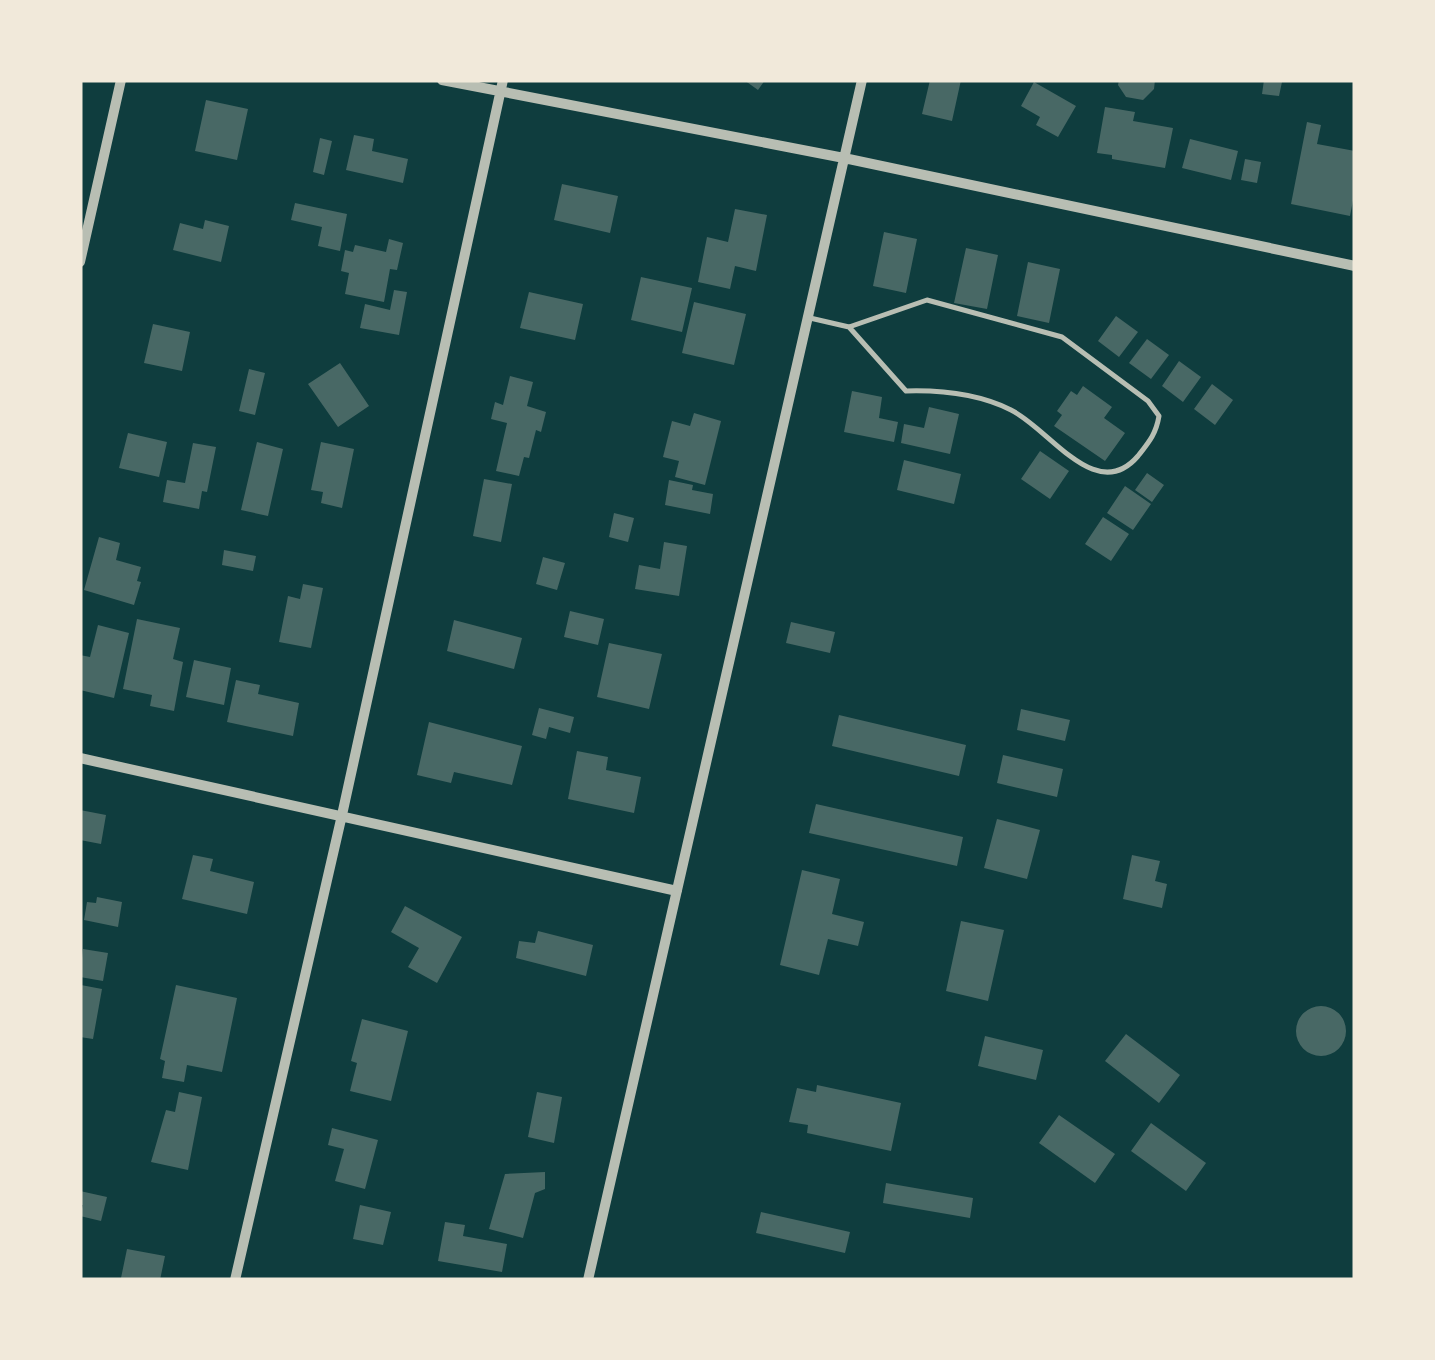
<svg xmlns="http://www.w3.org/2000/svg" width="1435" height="1360" font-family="'Noto Serif',serif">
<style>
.building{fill:#486865}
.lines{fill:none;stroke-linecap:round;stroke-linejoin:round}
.service{stroke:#b8beb3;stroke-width:5}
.minor{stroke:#b8beb3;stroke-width:10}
</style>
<rect width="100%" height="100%" fill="#0f3d3e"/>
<!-- building -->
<path class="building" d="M744 80H765L758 90Z
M930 80H961L952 121 922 114Z
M1119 80H1155L1154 89 1143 100 1126 97 1118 85Z
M1264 80 1282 82 1279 96 1262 94Z
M1034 82 1076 106 1058 137 1036 125 1040 117 1021 106Z
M206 100 248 109 237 160 195 151Z
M1105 107 1135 112 1133 121 1173 128 1165 168 1112 159V155L1097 153Z
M1307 122 1321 125 1317 144 1355 151V190L1350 216 1291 204Z
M354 135 374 139 372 151 408 159 403 183 346 170Z
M320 138 332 141 324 175 313 172Z
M1190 139 1238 151 1231 180 1182 168Z
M1245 159 1261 162 1257 183 1241 180Z
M562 184 618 196 610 233 554 220Z
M295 203 347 214 340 251 318 246 322 227 291 220Z
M735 209 767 215 756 271 735 266 730 289 698 282 707 237 728 242Z
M205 220 229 226 221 262 173 250 180 223 203 229Z
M884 232 917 239 906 293 873 286Z
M389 239 403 243 397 270 390 269 384 302 345 294 349 273 341 271 345 250 353 252 355 245 386 252Z
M966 248 998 255 987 309 954 303Z
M1028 262 1060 269 1049 323 1017 316Z
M641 277 692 288 682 332 631 320Z
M394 290 407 292 399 335 360 328 365 304 390 310Z
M529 292 583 304 575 340 520 328Z
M694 302 746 314 734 365 682 353Z
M1116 316 1138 332 1119 357 1098 341Z
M153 324 190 332 182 371 144 363Z
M1147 339 1169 355 1151 379 1129 363Z
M1179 361 1201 377 1183 402 1162 386Z
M340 363 369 406 338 427 308 384Z
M249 369 265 373 255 415 239 411Z
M510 376 533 382 527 406 546 412 541 432 536 430 529 458 524 457 519 476 496 471 507 423 491 419 495 402 503 405Z
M1212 384 1233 400 1215 425 1194 409Z
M1083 386 1112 407 1104 418 1125 433 1105 461 1054 426 1062 415 1057 411 1071 391 1077 395Z
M852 391 882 397 879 418 898 422 894 442 844 432Z
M929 407 959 414 950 454 901 443 904 424 924 428Z
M694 413 721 421 705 485 675 477 679 461 663 457 672 421 690 426Z
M128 433 167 442 159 477 119 468Z
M257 442 283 449 268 516 241 510Z
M321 442 354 449 342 508 321 503 323 492 311 490Z
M193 443 216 447 207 492 202 491 199 509 163 502 167 480 185 483Z
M1040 451 1069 471 1050 499 1021 479Z
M904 460 961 474 954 504 897 490Z
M1147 473 1164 485 1152 502 1135 490Z
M484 479 512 484 501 542 473 536Z
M669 480 693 485 692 490 713 494 710 514 665 505Z
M1125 486 1151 504 1133 530 1107 513Z
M614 513 634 518 628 542 609 537Z
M1103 517 1129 534 1111 561 1085 544Z
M99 537 120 543 116 560 141 567 137 581 141 582 134 605 84 590Z
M664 542 687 546 679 596 635 589 639 565 660 569Z
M224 550 256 556 253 571 222 565Z
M543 557 565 563 557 590 536 584Z
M303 584 323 588 311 648 279 642 288 596 300 599Z
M570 611 604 619 598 645 564 637Z
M137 619 180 628 173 659 183 662 174 711 150 706 152 695 123 689Z
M454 620 522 638 514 669 447 651Z
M791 622 835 632 830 653 786 643Z
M98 625 129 633 114 698 80 690V655L90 657Z
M609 643 662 654 649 709 597 697Z
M194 660 231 668 224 705 186 697Z
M236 680 260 685 258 694 299 703 293 736 227 722Z
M539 708 574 717 570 733 549 727 546 739 532 735Z
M1021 709 1070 720 1065 741 1017 730Z
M839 715 966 745 959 776 832 746Z
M429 722 522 746 512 785 454 772 451 783 417 775Z
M577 751 608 757 606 770 641 777 634 813 568 799Z
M1003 755 1063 769 1057 797 997 783Z
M816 804 963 837 957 866 809 833Z
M80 810 106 815 101 844 80 840Z
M997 819 1040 830 1027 879 984 868Z
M193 855 213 859 210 871 254 882 247 914 182 899Z
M1132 855 1160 861 1155 881 1167 884 1162 908 1123 899Z
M802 870 840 879 832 914 864 922 858 946 828 939 819 975 780 965Z
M97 897 122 902 118 927 84 920 87 902 96 903Z
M405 906 462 937 437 983 408 967 419 948 391 932Z
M961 921 1004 930 988 1001 946 991Z
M538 931 593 945 586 976 516 958 519 941 535 943Z
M83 949 108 953 103 981 80 977Z
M81 985 102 989 93 1039 80 1037Z
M176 985 237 998 222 1072 187 1065 184 1082 162 1078 165 1061 160 1059Z
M1296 1031a25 25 0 1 1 50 0a25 25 0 1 1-50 0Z
M362 1019 408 1031 391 1101 350 1091 357 1063 351 1061Z
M1126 1034 1180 1075 1159 1103 1105 1061Z
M985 1036 1043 1050 1036 1080 978 1066Z
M817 1085 901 1103 891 1151 807 1133 808 1125 789 1122 797 1088 816 1092Z
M179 1092 202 1097 188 1170 151 1162 166 1110 175 1112Z
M537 1092 562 1097 554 1143 528 1137Z
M1059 1115 1115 1154 1095 1183 1039 1143Z
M1151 1123 1206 1163 1186 1191 1131 1151Z
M332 1128 378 1140 365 1189 335 1181 344 1149 328 1145Z
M545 1172V1189L535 1193 523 1238 489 1229 505 1174Z
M886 1183 973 1198 970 1218 883 1203Z
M80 1191 107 1197 101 1221 80 1216 83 1205H80Z
M360 1205 391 1212 383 1245 353 1239Z
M761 1212 850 1232 845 1253 756 1233Z
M445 1222 465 1225 463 1236 507 1244 502 1272 438 1261Z
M127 1249 165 1256 160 1280 121 1278Z"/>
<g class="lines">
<!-- service -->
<path class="service" d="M810 318 849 327 927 300 1062 337 1148 401 1159 416C1156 434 1149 442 1138 456 1096 505 1050 429 1011 410 979 394 940 390 906 391L849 327"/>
<!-- minor -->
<path class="minor" d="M442 80 844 158 1355 266
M80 262 121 80
M80 758 677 891
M235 1280 342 815 503 80
M588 1280 862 80"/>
</g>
<!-- border -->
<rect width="1435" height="1360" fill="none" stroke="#f1e9da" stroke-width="165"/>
</svg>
